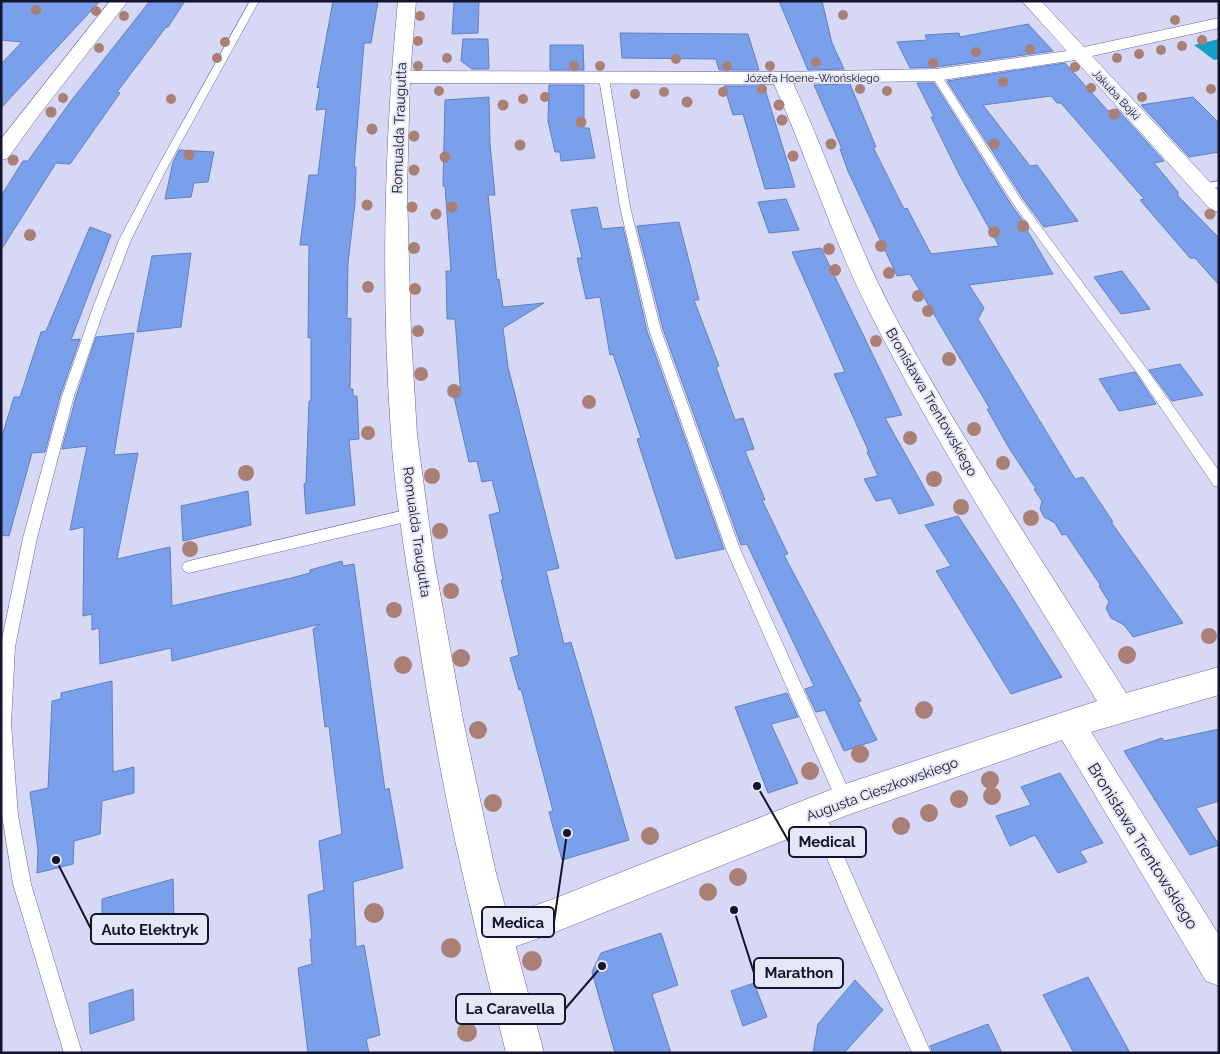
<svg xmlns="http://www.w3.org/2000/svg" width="1220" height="1054" font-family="Raleway,sans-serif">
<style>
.water{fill:#13a1c7}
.building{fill:#7aa0ec;stroke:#6180bd}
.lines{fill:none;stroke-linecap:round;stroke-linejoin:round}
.service-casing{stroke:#6564a5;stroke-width:1}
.minor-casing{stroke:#6564a5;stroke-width:1}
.tertiary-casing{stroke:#6564a5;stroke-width:1}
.service{fill:#fff;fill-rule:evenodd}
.minor{fill:#fff;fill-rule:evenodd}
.tertiary{fill:#fff;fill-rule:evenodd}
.tree{fill:#aa7f76}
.labels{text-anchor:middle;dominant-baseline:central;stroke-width:4;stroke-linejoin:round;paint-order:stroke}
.far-street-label{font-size:11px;fill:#15142e;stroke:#e6e7f6}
.street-label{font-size:14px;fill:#15142e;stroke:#e6e7f6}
.near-street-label{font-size:16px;fill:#15142e;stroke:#e6e7f6}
.leader{fill:none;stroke:#15142e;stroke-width:2}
.callout-dot{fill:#15142e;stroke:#e6e7f6;stroke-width:2}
.callout{fill:#e6e7f6;stroke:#15142e;stroke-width:2}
.callout-label{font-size:15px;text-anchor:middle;font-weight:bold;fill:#15142e}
</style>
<rect width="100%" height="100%" fill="#d7d8f6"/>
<!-- water -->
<path class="water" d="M1219 39V59L1214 60 1194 45Z"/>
<!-- building -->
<path class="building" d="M1 1H100L1 108V64L22 42 1 40Z
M150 1H185L168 27H166L117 92 120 93 70 164 56 163 1 250V196L23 161H28L71 101Z
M333 1H378L371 43H364L354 167H356L355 203 348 263 347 319 351 318 350 389H353V396H357L359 439 349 440 355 505 306 514 304 484 306 483 309 401H311V337L308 338 309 245H300L309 175H318L326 109 316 110 320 87 317 88Z
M454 1H479L478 33 452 34Z
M779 1H822L832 43 844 69 808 70Z
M1028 24 1053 51 936 67 910 68 897 42 927 40 925 35 959 33 960 37Z
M620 33 748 34 759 70H719L716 59 622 58Z
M463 39H488L489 69H472L461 61Z
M550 45H583L584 70H550Z
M1065 63 1108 111 1117 109 1164 161 1154 163 1178 192V196L1219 238V285L1195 258H1190L1140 200 1144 199 1061 103H1057L1051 96 983 105 1030 166 1037 165 1078 221 1044 227 1024 200 947 81Z
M917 83H934L1012 206 1029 229 1027 230 1053 274 969 285 984 308 978 319 1075 479 1083 477 1113 522H1111L1183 623 1133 637 1124 625 1111 618 1106 608 1109 602 1099 586H1101L1066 534 1062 535 1055 523 1044 517 1040 509 1042 501 1034 489H1036L1009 448 987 409H990L910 274 897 276 848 171 840 149H842L814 85 850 84 876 147H873L904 209 907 208 931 254 999 246 959 174 931 117H934Z
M549 85H584V128H589L595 158 561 161 560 152H555L548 121Z
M724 86H764L795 187 765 189 743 114 733 115Z
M489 97 490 144 495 195H488L497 280 499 279 503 307 544 303 503 328 508 367 559 568 546 571 564 644 571 642 629 840 562 860 549 812 553 811 521 689 519 690 510 658 519 655 501 580H503L489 515 500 512 492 480 482 482 477 461 469 462 454 397 461 396 455 319H447L446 271H451L445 186H443L445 100Z
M1193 97 1219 123V152L1189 157 1141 105Z
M179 150 214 152 208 182 194 183 191 197 165 199 173 162Z
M786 199 799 230 769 233 758 202Z
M597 207 602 229 623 227 647 331 724 549 676 559 637 439 641 438 613 354 610 355 600 297 586 299 577 258H582L571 210Z
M679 222 699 300H694L719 366 716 367 735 420 743 418 754 449 745 451 765 500H762L788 554 784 555 861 701 858 702 877 740 844 751 825 710 816 712 805 689 814 686 747 544 741 545 663 329 637 226Z
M90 227 111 235 71 340 80 339 60 396 45 452 32 453 9 536 1 535V439L14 397H20L41 332 46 331Z
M821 248 902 415 885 418 934 505 899 514 891 498 876 501 864 479 878 476 867 452H869L834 374 845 372 792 252Z
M191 253 181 327 137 332 152 256Z
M1122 271 1150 309 1121 314 1094 277Z
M134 333 114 455 138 453 117 559 170 547 172 606 291 578 310 573V570L342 561 343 566 354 564 381 761 385 790 389 788 403 868 353 882 356 947 364 945 380 1035 366 1039 369 1053H308L298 968 312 964 310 939H312L308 895 324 890 319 841 342 834 329 726 325 727 313 629 320 624 172 661 171 648 100 664 99 628 92 630V614L83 616 84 527 70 530 87 446 62 449 76 397 96 337Z
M1180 364 1203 395 1172 401 1149 370Z
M1135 372 1156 404 1119 411 1099 379Z
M248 491 251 525 183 541 181 506Z
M958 516 1009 593 1062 677 1011 694 936 571 951 566 925 525Z
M112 681 113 772 134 767V793L102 801 100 834 74 841 73 864 37 873 38 850 30 792 48 788 52 701 61 699V693Z
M787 693 798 717 771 724 798 783 768 793 735 707Z
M1219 729V801L1196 808 1219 845 1190 855 1124 751 1162 738 1164 741Z
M1060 773 1103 843 1080 851 1087 862 1058 873 1035 835 1010 846 996 816 1031 805 1021 787Z
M173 879 174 918 102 939V899Z
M661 933 678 985 652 994 671 1053H615L592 972 601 953Z
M1088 977 1113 1022 1130 1053H1074L1043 995Z
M855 980 883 1010 844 1053H813L818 1024Z
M754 983 767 1017 743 1026 731 991Z
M133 989 134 1020 90 1034 89 1003Z
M988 1024 1002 1053H933L930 1046Z"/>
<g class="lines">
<defs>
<path id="service" d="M250 1H259L166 170 131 240 104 310 74 396 37 538 15 647 11 724 18 815 31 884 82 1053H64L13 884 2 815 1 644 23 538 62 396 92 310 119 240 156 170Z
M936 72 941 75 1022 201 1146 368 1219 471V487L1214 486 1138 374 1014 205 931 75Z
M604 75 609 78 630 207 661 330 740 549 853 800 851 806 845 808 839 806 726 549 649 330 620 207 599 78Z
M1219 181V187L1202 190 1197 187 1198 185Z
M414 508 419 510 421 514 419 518 414 520 189 573 184 571 182 567 184 563 189 561Z
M816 805 822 807 931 1053H912L853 920 808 813 810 807Z"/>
<path id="minor" d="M110 1H128L36 119 8 158 1 160V139Z
M1022 1H1041L1084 47 1219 18V28L1092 56 1219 192V212L1211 210 1075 60 936 81 793 83C828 158 853 236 891 309 962 441 1046 566 1126 693L1219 667V695L1091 732 1219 935V986L1206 981 1062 740 845 816 553 933 495 954 483 948 477 936 483 924 553 899 845 784 1097 701C1018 571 935 443 867 307 831 235 807 157 774 84L400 83 393 81 390 77 393 73 400 71 781 72 936 69 1067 51Z"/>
<path id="tertiary" d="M398 1H416L410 77 407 191 411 334 417 435 434 560 464 725 495 869 544 1053H506C491 992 476 932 462 871 443 790 429 707 416 624 406 561 395 497 391 433 381 290 384 145 398 1Z"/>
</defs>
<!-- service casing -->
<use href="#service" class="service-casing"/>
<!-- minor casing -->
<use href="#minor" class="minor-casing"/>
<!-- tertiary casing -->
<use href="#tertiary" class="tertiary-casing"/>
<!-- service -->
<use href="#service" class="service"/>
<!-- minor -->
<use href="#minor" class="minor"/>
<!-- tertiary -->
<use href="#tertiary" class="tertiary"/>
</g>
<!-- trees -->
<g class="tree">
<circle cx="36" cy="10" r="5"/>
<circle cx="96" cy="11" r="5"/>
<circle cx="843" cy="15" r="5"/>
<circle cx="124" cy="16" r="5"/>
<circle cx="420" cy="16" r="5"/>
<circle cx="1175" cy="20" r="5"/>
<circle cx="1202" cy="40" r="5"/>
<circle cx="418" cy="41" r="5"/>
<circle cx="225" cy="42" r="5"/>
<circle cx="1182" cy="46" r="5"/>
<circle cx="99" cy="48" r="5"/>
<circle cx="1030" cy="49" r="5"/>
<circle cx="1161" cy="50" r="5"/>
<circle cx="976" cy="52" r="5"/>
<circle cx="1139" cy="54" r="5"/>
<circle cx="217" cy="58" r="5"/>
<circle cx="447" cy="58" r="5"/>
<circle cx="1117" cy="58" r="5"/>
<circle cx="676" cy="59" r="5"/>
<circle cx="816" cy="62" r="5"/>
<circle cx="933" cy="63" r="5"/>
<circle cx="418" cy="66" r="5"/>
<circle cx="574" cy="66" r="5"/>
<circle cx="600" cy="66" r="5"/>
<circle cx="727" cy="66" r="5"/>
<circle cx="770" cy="66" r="5"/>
<circle cx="1075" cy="67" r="5"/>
<circle cx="1003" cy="82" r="5"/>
<circle cx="1091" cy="88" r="5"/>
<circle cx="762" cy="89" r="5"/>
<circle cx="860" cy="89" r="5"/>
<circle cx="1211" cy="89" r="5"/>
<circle cx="439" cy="91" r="5"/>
<circle cx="887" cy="91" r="5"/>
<circle cx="664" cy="92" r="5"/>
<circle cx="723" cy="92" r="5"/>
<circle cx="635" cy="94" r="5"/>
<circle cx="545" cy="97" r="5"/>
<circle cx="1142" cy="97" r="5"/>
<circle cx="63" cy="98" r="5"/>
<circle cx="171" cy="99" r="5"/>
<circle cx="523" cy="99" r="5"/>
<circle cx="687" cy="102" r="5.5"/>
<circle cx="503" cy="105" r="5.5"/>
<circle cx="779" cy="105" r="5.5"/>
<circle cx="51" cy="112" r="5.5"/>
<circle cx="1114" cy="114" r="5.5"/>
<circle cx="782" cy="120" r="5.5"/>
<circle cx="581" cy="122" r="5.5"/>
<circle cx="372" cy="129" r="5.5"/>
<circle cx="414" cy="136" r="5.5"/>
<circle cx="831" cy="144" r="5.5"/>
<circle cx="994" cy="144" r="5.5"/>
<circle cx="520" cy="145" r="5.5"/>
<circle cx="189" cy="155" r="5.5"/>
<circle cx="793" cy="156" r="5.5"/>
<circle cx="445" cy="157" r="5.5"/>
<circle cx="13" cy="160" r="5.5"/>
<circle cx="414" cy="170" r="5.5"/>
<circle cx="367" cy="205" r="5.5"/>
<circle cx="412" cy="207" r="5.5"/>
<circle cx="452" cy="207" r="5.5"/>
<circle cx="436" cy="214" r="5.5"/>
<circle cx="1210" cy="214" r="5.5"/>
<circle cx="1023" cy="226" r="6"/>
<circle cx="994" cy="232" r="6"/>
<circle cx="30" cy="235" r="6"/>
<circle cx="881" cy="246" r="6"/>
<circle cx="414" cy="248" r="6"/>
<circle cx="829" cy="249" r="6"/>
<circle cx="835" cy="270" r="6"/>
<circle cx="889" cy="273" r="6"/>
<circle cx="368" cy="287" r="6"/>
<circle cx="415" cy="289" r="6"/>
<circle cx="918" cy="296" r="6"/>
<circle cx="928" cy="311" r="6"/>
<circle cx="418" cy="331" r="6"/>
<circle cx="876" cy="341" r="6"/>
<circle cx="949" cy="359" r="7"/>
<circle cx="421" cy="374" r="7"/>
<circle cx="454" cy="391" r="7"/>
<circle cx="589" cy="402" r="7"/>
<circle cx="974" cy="429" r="7"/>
<circle cx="368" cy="433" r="7"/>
<circle cx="910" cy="438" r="7"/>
<circle cx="1003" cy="463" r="7"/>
<circle cx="246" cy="473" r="8"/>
<circle cx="432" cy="476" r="8"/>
<circle cx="934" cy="479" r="8"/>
<circle cx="961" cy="507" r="8"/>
<circle cx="1031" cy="518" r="8"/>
<circle cx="440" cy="531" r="8"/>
<circle cx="190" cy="549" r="8"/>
<circle cx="451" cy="591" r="8"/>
<circle cx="394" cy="610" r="8"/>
<circle cx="1209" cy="636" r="8"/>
<circle cx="1127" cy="655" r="9"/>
<circle cx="461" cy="658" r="9"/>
<circle cx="403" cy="665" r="9"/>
<circle cx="924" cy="710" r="9"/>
<circle cx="478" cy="730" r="9"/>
<circle cx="860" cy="754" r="9"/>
<circle cx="810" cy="771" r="9"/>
<circle cx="990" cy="780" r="9"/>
<circle cx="992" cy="796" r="9"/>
<circle cx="959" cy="799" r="9"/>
<circle cx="493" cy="803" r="9"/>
<circle cx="929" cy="813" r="9"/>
<circle cx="901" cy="826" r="9"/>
<circle cx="650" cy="836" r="9"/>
<circle cx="738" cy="877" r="9"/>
<circle cx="708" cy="892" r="9"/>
<circle cx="374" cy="913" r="10"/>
<circle cx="451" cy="948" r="10"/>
<circle cx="532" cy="961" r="10"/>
<circle cx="467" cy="1032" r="10"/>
</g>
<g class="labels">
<!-- far-street labels -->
<g class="far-street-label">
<text x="812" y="78">Józefa Hoene-Wrońskiego</text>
<text transform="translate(1116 95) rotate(47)">Jakuba Bojki</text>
</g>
<!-- street labels -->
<g class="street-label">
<text transform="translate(399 128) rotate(-88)">Romualda Traugutta</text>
<text transform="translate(932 402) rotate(60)">Bronisława Trentowskiego</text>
<text transform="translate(417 532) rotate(82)">Romualda Traugutta</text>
<text transform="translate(882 789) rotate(-20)">Augusta Cieszkowskiego</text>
</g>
<!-- near-street labels -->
<g class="near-street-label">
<text transform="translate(1143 846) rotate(58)">Bronisława Trentowskiego</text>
</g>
</g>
<!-- callouts -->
<path class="leader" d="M757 786L789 842M567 833L554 922M56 860L91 929M734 910L754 973M602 966L565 1009"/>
<g class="callout-dot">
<circle cx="757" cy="786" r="5"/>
<circle cx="567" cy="833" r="5"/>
<circle cx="56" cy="860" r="5"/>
<circle cx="734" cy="910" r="5"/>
<circle cx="602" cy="966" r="5"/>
</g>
<g class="callout">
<rect x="789" y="827" width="77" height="30" rx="5"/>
<rect x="482" y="907" width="72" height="30" rx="5"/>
<rect x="91" y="914" width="117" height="30" rx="5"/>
<rect x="754" y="958" width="89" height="30" rx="5"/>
<rect x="456" y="994" width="109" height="30" rx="5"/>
</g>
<g class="callout-label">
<text x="827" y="847">Medical</text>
<text x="518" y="928">Medica</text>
<text x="150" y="935">Auto Elektryk</text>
<text x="799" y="978">Marathon</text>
<text x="510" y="1014">La Caravella</text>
</g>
<!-- border -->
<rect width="1220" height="1054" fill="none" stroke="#15142e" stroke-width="5"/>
</svg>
